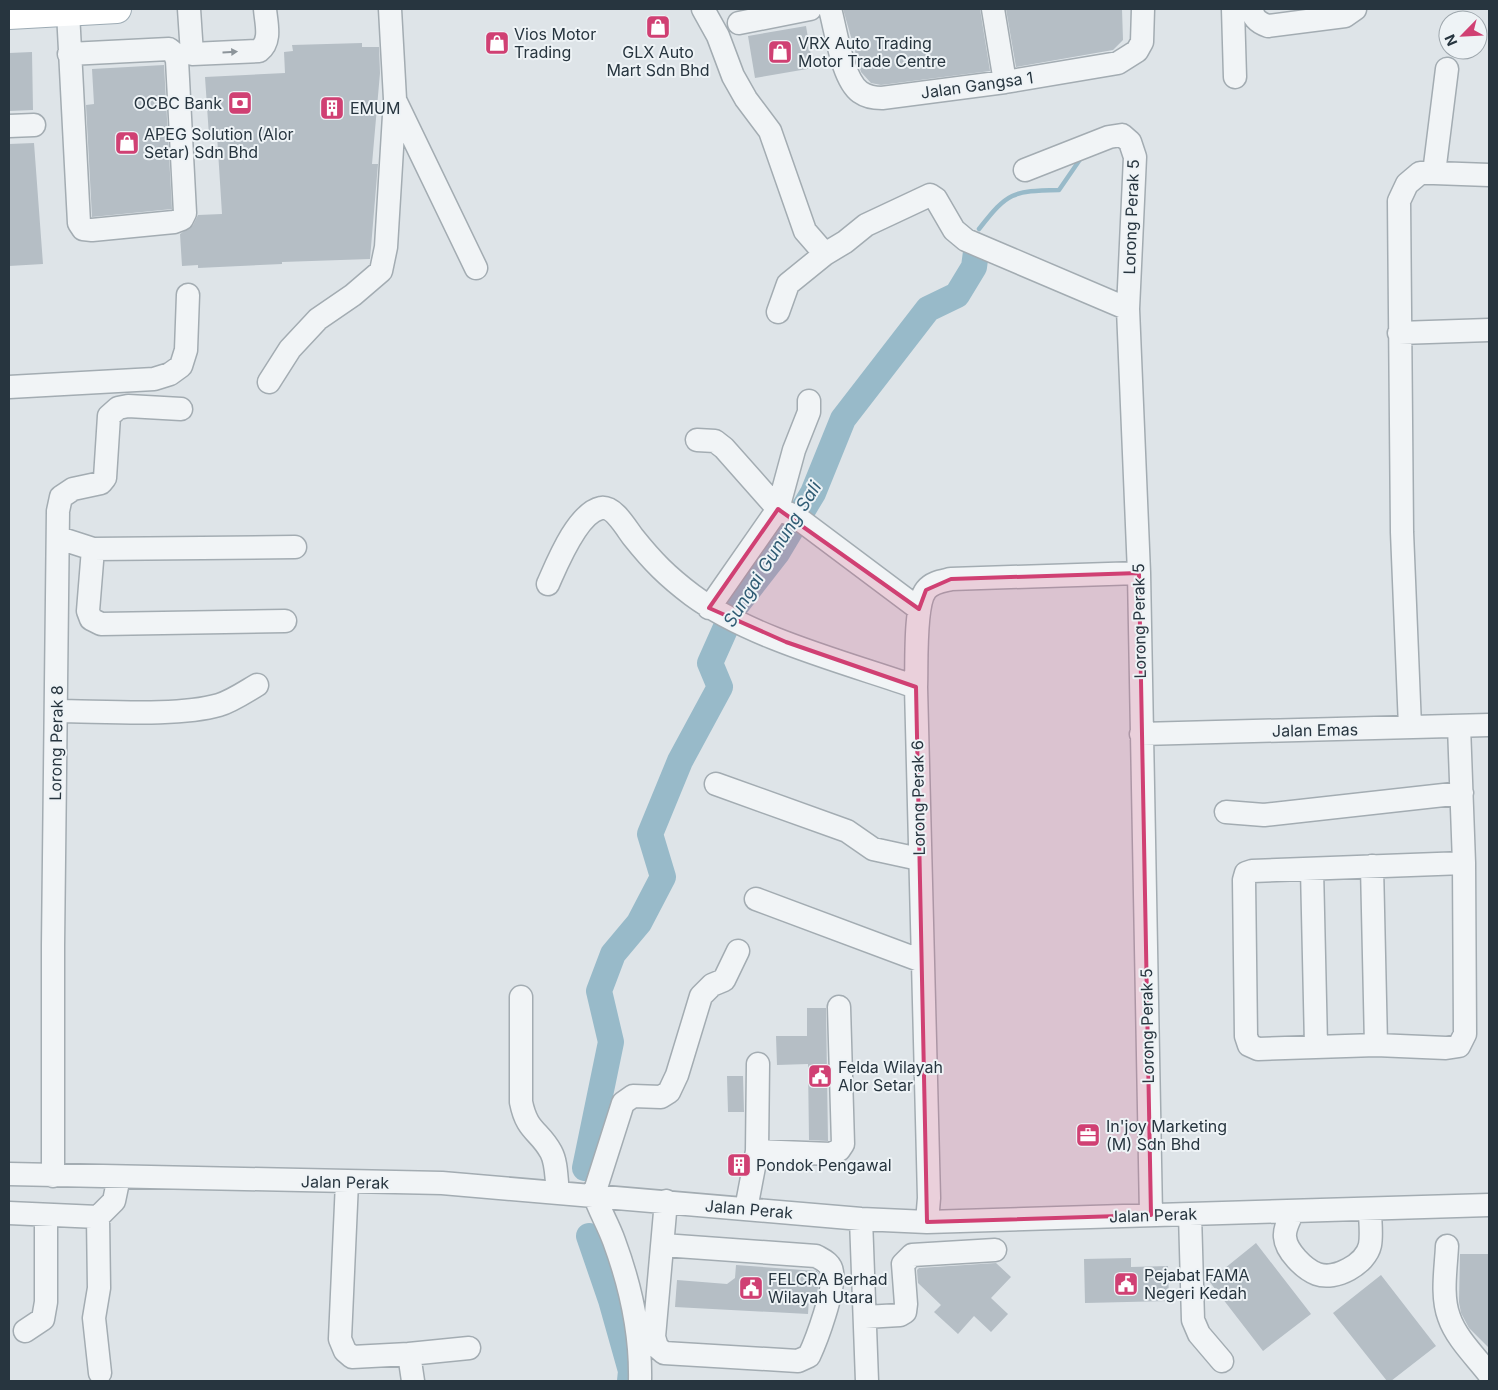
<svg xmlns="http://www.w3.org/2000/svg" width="1498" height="1390" font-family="Inter,sans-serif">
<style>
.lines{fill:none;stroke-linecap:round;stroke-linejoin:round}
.stream{stroke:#98bac9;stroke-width:4.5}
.river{stroke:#98bac9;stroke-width:26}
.building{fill:#b5bec5}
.minor-casing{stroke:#a3acb2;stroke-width:25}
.major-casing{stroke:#9dabb4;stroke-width:30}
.minor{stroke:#f1f4f6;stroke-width:22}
.major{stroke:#fff;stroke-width:28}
.oneway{fill:#8c949a}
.marked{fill:#d04073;fill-opacity:0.2;stroke:#d04073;stroke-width:4;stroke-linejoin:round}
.labels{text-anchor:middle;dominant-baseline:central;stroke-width:4;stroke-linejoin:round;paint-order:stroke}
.poi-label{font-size:16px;fill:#27353f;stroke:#eef3f6;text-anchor:start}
.street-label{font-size:16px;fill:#27353f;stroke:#eef3f6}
.water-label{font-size:18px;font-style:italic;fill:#305c74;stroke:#eef3f6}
</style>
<rect width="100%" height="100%" fill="#dee4e8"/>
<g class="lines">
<!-- stream -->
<path class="stream" d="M979 229C1008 192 1012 191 1059 190L1081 158"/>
<!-- river -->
<path class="river" d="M585 1168 611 1042 599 991 613 954 639 923 663 877 650 834 680 761 720 687 710 663 735 607 777 553 813 493 843 419 928 309 957 295 974 267 976 252
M589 1236 611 1300 631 1371 630 1381"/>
</g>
<!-- building -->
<path class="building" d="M843 9H980L990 71 881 85 871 83 861 72Z
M1006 9H1122L1123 40 1113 50 1016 67Z
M806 26 813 68 755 78 748 36Z
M362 43V47H379L380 73 372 164H378L370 259 282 262V264L198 268V265L182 266 180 234 193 225 198 215 222 214 217 135 209 136 205 77 285 73 284 52 293 51 292 45Z
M32 52 33 110 9 111V53Z
M164 65 172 209 92 217 86 105 94 104 92 69Z
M34 143 43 264 9 266V144Z
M807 1008H826L828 1141 809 1140 808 1064 777 1065 776 1036H807Z
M727 1076H743L744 1112H728Z
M1256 1243 1311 1314 1263 1351 1209 1281Z
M1460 1254H1489V1348L1469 1328 1461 1313 1459 1302Z
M1131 1258V1267L1168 1266 1169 1301 1085 1303 1084 1259Z
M996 1263 1011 1277 991 1298 1008 1314 991 1332 974 1316 958 1334 934 1312 941 1305 918 1283 917 1270 919 1268Z
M736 1265 817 1271 819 1274 818 1288 815 1299 809 1298 808 1314 675 1307 677 1280 727 1284 735 1278Z
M1381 1275 1436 1346 1391 1381H1387L1333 1313Z"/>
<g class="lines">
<defs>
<path id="minor" d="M189 9 192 54 259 51C272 41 266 23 265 9
M703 9 718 36 733 76 746 99 770 131 805 231 825 254 845 242 866 225 930 195 936 199 954 230 966 240 1128 309
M830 9C836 30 842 79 860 92 867 97 874 98 882 98L1005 82 1118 63 1137 51 1142 42 1143 9
M993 9 1005 82
M1233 9 1235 77
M1252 9C1253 19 1259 23 1268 26L1345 16 1355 9
M68 12 79 223 83 229 92 230 174 222 182 219 185 213 177 60 174 53 169 49 69 54
M739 23 810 9
M395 100 476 268
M9 126 34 125
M1025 170 1109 137 1122 135 1130 142 1135 157 1128 309 1139 573 1151 1215
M1434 173 1489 175
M778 312 788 284 825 254
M1399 333 1489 330
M269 382 290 349 318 319 353 295 381 271 386 247 395 99 390 9
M9 387 154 379 170 374 181 366 186 350 188 295
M697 440 715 441 724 448 778 509 795 516 919 609
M59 538 93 549 295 547
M93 549 88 611 91 619 101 624 285 621
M548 584C557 564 577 513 601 508 614 506 626 528 633 537 653 562 667 576 692 595 750 638 847 663 916 687
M709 608 778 509 794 450 809 412V401
M57 711C102 711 177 717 219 705 232 701 245 692 257 685
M1459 726 1464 863 1465 1034 1459 1046 1446 1048 1376 1045 1258 1049 1249 1045 1246 1036 1244 880 1246 873 1252 871 1464 863
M1410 727 1402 532 1399 201 1407 184 1420 173H1434L1447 69
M1141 734 1489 725
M716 784 847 831 873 849 919 859
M1226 812 1264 815 1462 793
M1372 866 1376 1045
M1312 869 1316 1045
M756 899 922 961
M521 997V1102C527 1132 539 1130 551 1152 557 1163 556 1179 558 1191
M757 1151 758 1064
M9 1174 442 1183 861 1219 927 1222 1489 1205
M53 1176V946L58 511 61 497 73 489 101 483 105 478 109 416 118 408 128 406 181 409
M347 1182 340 1339 345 1351 352 1357 409 1354 413 1381
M746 1209 757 1151 831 1154 839 1150 843 1144 839 1007
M1293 1211C1290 1219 1284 1228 1285 1237 1286 1251 1304 1269 1317 1274 1335 1281 1366 1264 1370 1245 1372 1234 1370 1221 1370 1210
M9 1213 98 1217 114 1201 119 1177
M1190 1214 1193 1320 1199 1334 1222 1361
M98 1217 99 1288 94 1318 100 1373
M861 1219 867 1381
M927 1222 929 1198 916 687C917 666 914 605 926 590 932 582 943 581 951 579L1139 573
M663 1245 816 1256C823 1260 831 1263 832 1272 835 1290 817 1339 809 1356L798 1361 664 1353 657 1347 654 1337 666 1201
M1447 1246C1446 1268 1441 1296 1449 1317 1456 1338 1476 1357 1489 1374
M865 1317 900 1315 905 1312 906 1304 903 1264 912 1255 995 1250
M25 1331 43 1319 46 1302V1216
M409 1354 469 1348
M640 1381C641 1332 631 1287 614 1241 608 1224 599 1210 594 1194L623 1103 633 1096 661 1097 669 1092 677 1075 701 996 712 985 724 980 738 951"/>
<path id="major" d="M9 15 117 9"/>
</defs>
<!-- minor casing -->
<use href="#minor" class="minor-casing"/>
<!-- major casing -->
<use href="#major" class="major-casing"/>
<!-- minor -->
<use href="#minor" class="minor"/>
<!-- major -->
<use href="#major" class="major"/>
</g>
<!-- one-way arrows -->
<defs><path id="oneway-solid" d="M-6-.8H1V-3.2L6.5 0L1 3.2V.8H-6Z" transform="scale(1.25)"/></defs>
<use class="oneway" href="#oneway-solid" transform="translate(230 52) rotate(-3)"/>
<!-- marked area -->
<path class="marked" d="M778 509 919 609 926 590 951 579 1139 573 1151 1215 927 1222 916 687 786 642 709 608Z"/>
<!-- icons -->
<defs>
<symbol id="shop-square" viewBox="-11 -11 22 22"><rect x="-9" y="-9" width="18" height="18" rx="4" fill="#d04073" stroke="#eef3f6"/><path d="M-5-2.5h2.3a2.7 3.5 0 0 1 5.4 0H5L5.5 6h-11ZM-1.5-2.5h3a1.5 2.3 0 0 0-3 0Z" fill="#fff"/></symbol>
<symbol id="bank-square" viewBox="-11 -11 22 22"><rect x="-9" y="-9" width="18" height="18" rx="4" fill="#d04073" stroke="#eef3f6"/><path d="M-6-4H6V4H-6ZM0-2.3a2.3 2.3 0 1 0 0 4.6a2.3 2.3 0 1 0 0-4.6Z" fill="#fff"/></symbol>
<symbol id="building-square" viewBox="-11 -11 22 22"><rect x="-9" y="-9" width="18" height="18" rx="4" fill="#d04073" stroke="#eef3f6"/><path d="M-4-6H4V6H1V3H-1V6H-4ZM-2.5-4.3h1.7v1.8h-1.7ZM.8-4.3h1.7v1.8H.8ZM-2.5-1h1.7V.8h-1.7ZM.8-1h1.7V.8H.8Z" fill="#fff"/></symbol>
<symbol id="civic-square" viewBox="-11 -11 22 22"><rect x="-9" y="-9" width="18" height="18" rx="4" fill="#d04073" stroke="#eef3f6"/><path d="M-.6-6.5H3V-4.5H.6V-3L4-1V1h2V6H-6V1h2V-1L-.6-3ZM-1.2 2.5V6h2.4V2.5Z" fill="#fff"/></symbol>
<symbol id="office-square" viewBox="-11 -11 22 22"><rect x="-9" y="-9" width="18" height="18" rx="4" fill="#d04073" stroke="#eef3f6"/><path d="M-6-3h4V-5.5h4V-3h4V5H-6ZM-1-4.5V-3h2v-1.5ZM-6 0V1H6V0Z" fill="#fff"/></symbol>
</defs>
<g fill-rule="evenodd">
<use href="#shop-square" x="644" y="13" width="28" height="28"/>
<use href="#shop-square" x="483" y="29" width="28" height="28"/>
<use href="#shop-square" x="766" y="38" width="28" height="28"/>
<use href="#bank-square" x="226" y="89" width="28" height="28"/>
<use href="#building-square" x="318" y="94" width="28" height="28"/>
<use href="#shop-square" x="113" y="129" width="28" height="28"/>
<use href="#civic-square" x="806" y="1062" width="28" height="28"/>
<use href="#office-square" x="1074" y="1121" width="28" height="28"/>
<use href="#building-square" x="725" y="1151" width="28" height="28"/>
<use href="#civic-square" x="1112" y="1270" width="28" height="28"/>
<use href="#civic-square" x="737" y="1274" width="28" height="28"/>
</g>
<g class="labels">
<!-- poi labels -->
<g class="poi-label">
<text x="514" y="34">Vios Motor<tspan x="514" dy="18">Trading</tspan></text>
<text x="798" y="43">VRX Auto Trading<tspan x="798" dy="18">Motor Trade Centre</tspan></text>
<text x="658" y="52" text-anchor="middle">GLX Auto<tspan x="658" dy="18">Mart Sdn Bhd</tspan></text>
<text x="222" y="103" text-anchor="end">OCBC Bank</text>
<text x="350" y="108">EMUM</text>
<text x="144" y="134">APEG Solution (Alor<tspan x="144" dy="18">Setar) Sdn Bhd</tspan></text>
<text x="838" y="1067">Felda Wilayah<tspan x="838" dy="18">Alor Setar</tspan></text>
<text x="1106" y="1126">In'joy Marketing<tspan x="1106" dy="18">(M) Sdn Bhd</tspan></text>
<text x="756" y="1165">Pondok Pengawal</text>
<text x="1144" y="1275">Pejabat FAMA<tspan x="1144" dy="18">Negeri Kedah</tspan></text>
<text x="768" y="1279">FELCRA Berhad<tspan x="768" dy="18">Wilayah Utara</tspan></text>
</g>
<!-- street labels -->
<g class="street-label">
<text transform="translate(977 85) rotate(-8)">Jalan Gangsa 1</text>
<text transform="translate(1131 217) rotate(-88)">Lorong Perak 5</text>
<text transform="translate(1139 621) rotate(-91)">Lorong Perak 5</text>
<text transform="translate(1315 730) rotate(-1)">Jalan Emas</text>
<text transform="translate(56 743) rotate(-89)">Lorong Perak 8</text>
<text transform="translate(918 798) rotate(-91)">Lorong Perak 6</text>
<text transform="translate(1147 1026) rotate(-91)">Lorong Perak 5</text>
<text transform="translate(345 1182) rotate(1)">Jalan Perak</text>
<text transform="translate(749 1209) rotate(5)">Jalan Perak</text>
<text transform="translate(1153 1215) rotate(-2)">Jalan Perak</text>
</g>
<!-- water labels -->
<g class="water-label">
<text transform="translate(772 554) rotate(-58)">Sungai Gunung Sali</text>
</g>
</g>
<!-- border -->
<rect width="1498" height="1390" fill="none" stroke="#27353f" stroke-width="20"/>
<!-- north arrow -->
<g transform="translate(1463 35) rotate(246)"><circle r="24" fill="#eef3f6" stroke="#9ea7ad"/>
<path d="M0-4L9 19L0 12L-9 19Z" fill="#d04073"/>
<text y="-8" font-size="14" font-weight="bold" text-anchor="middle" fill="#27353f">N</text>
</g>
</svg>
